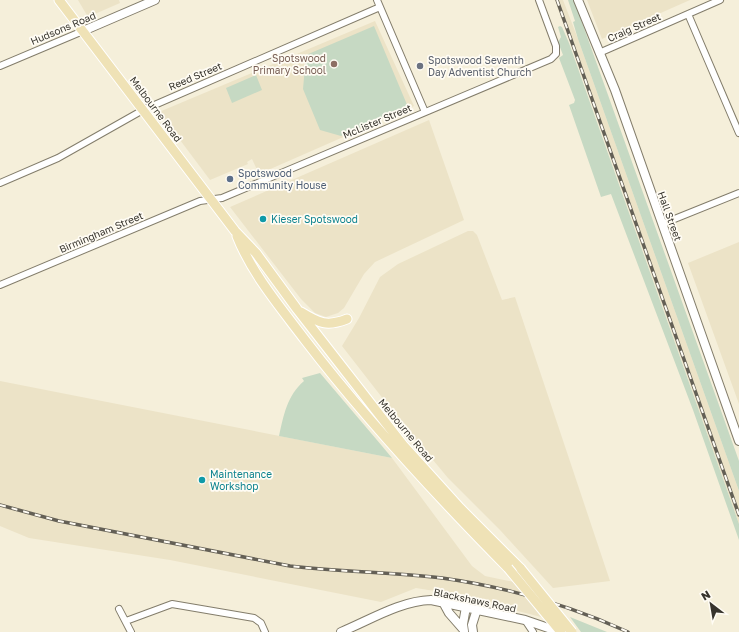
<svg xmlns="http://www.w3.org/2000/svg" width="739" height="632" font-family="'Golos Text',sans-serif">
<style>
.built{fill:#ece3c7}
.green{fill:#c6d9c3}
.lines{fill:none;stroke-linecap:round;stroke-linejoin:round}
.street-casing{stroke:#837d6b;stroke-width:8}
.secondary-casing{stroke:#837d6b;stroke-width:10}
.primary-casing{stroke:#fff;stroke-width:11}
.street{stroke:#fff;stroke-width:6}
.secondary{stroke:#fff;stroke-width:8}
.primary{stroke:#efe2b6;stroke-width:9}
.rail-casing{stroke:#646056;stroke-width:3.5}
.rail{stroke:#fffcf4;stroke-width:2;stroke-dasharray:6;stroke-linecap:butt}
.primary-bridge-casing{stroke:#fff;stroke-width:11;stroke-linecap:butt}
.primary-bridge{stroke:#efe2b6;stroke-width:9}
.education-dot{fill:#8d6e63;stroke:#fffcf4;stroke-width:1.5}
.worship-dot{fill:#6b7280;stroke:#fffcf4;stroke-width:1.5}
.service-dot{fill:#5c6f8a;stroke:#fffcf4;stroke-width:1.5}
.culture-dot{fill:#0f9aa8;stroke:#fffcf4;stroke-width:1.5}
.labels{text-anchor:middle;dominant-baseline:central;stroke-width:3.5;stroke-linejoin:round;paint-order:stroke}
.street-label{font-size:10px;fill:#37342d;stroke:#fffcf4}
.education-label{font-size:10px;fill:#785e54;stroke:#fffcf4;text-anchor:end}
.worship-label{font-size:10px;fill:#5b616d;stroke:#fffcf4;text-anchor:start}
.service-label{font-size:10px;fill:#4e5e75;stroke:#fffcf4;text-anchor:start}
.culture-label{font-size:10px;fill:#0d838f;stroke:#fffcf4;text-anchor:start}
</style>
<rect width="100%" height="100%" fill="#f5efda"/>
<!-- built -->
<path class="built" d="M78 0H119L120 3 88 17Z
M555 0H563L578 39 739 491V524Z
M587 0H690L602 39Z
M375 21 414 106 259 174 252 159 247 162 248 164 210 180 159 112Z
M429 120 464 220 375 262 364 274 344 308 338 313 326 317 315 313 301 299 230 207Z
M468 231H473L477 235 502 300 515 297 610 581 553 588 500 530 448 478 398 418 342 346 359 318 380 277 398 264Z
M739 242V404L688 263Z
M0 381 392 458 472 566 485 576 514 582 541 617 453 594 416 588 381 602 366 599 170 560 29 538 0 526Z"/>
<!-- green -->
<path class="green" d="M568 0H574L739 461V491L578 39 573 22 575 21Z
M374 26 408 107 341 136 320 130 303 89 306 55Z
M560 26 562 27 569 43 739 524V540L693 410 611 194 601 197 569 105 574 103 575 100 559 58 563 55 558 42 561 37 558 27Z
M256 75 262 90 232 103 226 88Z
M320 373 382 446 392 458 279 436C284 414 287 396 304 381L302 378Z
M570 617 607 632H581Z"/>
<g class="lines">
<defs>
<path id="street" d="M377 0 425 112
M688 14 739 133
M599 53 720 0
M0 66 83 31
M0 183 58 158 143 110 380 7
M662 224 739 193
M0 285 200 201 222 198 551 59 556 54V46L539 0
M119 609 131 632
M525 620 533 632
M126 621 172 604 254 618 261 623 265 632"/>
<path id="secondary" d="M578 0 615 90 739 441
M83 31 155 0
M443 602 449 613 463 629
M464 631 463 624 466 607
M341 632C370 620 400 601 431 600L525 620 560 632
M473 632 472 625 477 609"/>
<path id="primary" d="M59 0 235 231 256 253 297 309 403 445 460 508 521 569
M237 236C252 274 280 307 305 340 367 421 436 495 508 568
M301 312C319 323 327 327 347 319"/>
</defs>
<!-- street casing -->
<use href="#street" class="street-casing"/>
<!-- secondary casing -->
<use href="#secondary" class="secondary-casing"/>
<!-- primary casing -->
<use href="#primary" class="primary-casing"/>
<!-- street -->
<use href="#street" class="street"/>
<!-- secondary -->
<use href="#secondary" class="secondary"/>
<!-- primary -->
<use href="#primary" class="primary"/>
<defs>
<path id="rail" d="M557 0 739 515
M0 505 59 521 290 566C340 572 391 572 442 578 506 587 569 605 628 632"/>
</defs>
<!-- rail casing -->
<use href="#rail" class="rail-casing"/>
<!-- rail -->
<use href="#rail" class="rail"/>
<defs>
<path id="primary-bridge" d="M508 568 561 632
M521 569 572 632"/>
</defs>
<!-- primary-bridge casing -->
<use href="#primary-bridge" class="primary-bridge-casing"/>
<!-- primary-bridge -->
<use href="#primary-bridge" class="primary-bridge"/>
</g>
<!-- markers -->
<circle class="education-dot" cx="334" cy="64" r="4"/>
<circle class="worship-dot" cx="420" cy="66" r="4"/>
<circle class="service-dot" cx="230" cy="179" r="4"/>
<g class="culture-dot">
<circle cx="263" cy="219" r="4"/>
<circle cx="202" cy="480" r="4"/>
</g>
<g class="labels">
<!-- street labels -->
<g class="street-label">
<text transform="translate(634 27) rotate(-24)">Craig Street</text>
<text transform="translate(63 28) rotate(-23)">Hudsons Road</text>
<text transform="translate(195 76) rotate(-23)">Reed Street</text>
<text transform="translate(156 109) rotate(53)">Melbourne Road</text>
<text transform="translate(377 121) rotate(-23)">McLister Street</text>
<text transform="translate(670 216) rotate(70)">Hall Street</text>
<text transform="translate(101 232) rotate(-23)">Birmingham Street</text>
<text transform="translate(406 430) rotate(50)">Melbourne Road</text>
<text transform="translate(475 600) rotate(12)">Blackshaws Road</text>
</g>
<!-- education labels -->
<g class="education-label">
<text x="326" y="58">Spotswood<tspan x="326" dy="12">Primary School</tspan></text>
</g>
<!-- worship labels -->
<g class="worship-label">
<text x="428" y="60">Spotswood Seventh<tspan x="428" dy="12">Day Adventist Church</tspan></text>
</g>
<!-- service labels -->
<g class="service-label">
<text x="238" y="173">Spotswood<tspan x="238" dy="12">Community House</tspan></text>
</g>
<!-- culture labels -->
<g class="culture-label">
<text x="271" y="219">Kieser Spotswood</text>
<text x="210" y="474">Maintenance<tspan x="210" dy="12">Workshop</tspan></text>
</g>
</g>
<!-- north arrow -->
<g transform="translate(711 604) rotate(329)" stroke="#fffcf4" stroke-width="3" paint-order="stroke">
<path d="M0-3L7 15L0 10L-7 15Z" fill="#37342d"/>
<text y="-6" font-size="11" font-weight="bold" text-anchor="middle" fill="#37342d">N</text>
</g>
</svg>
